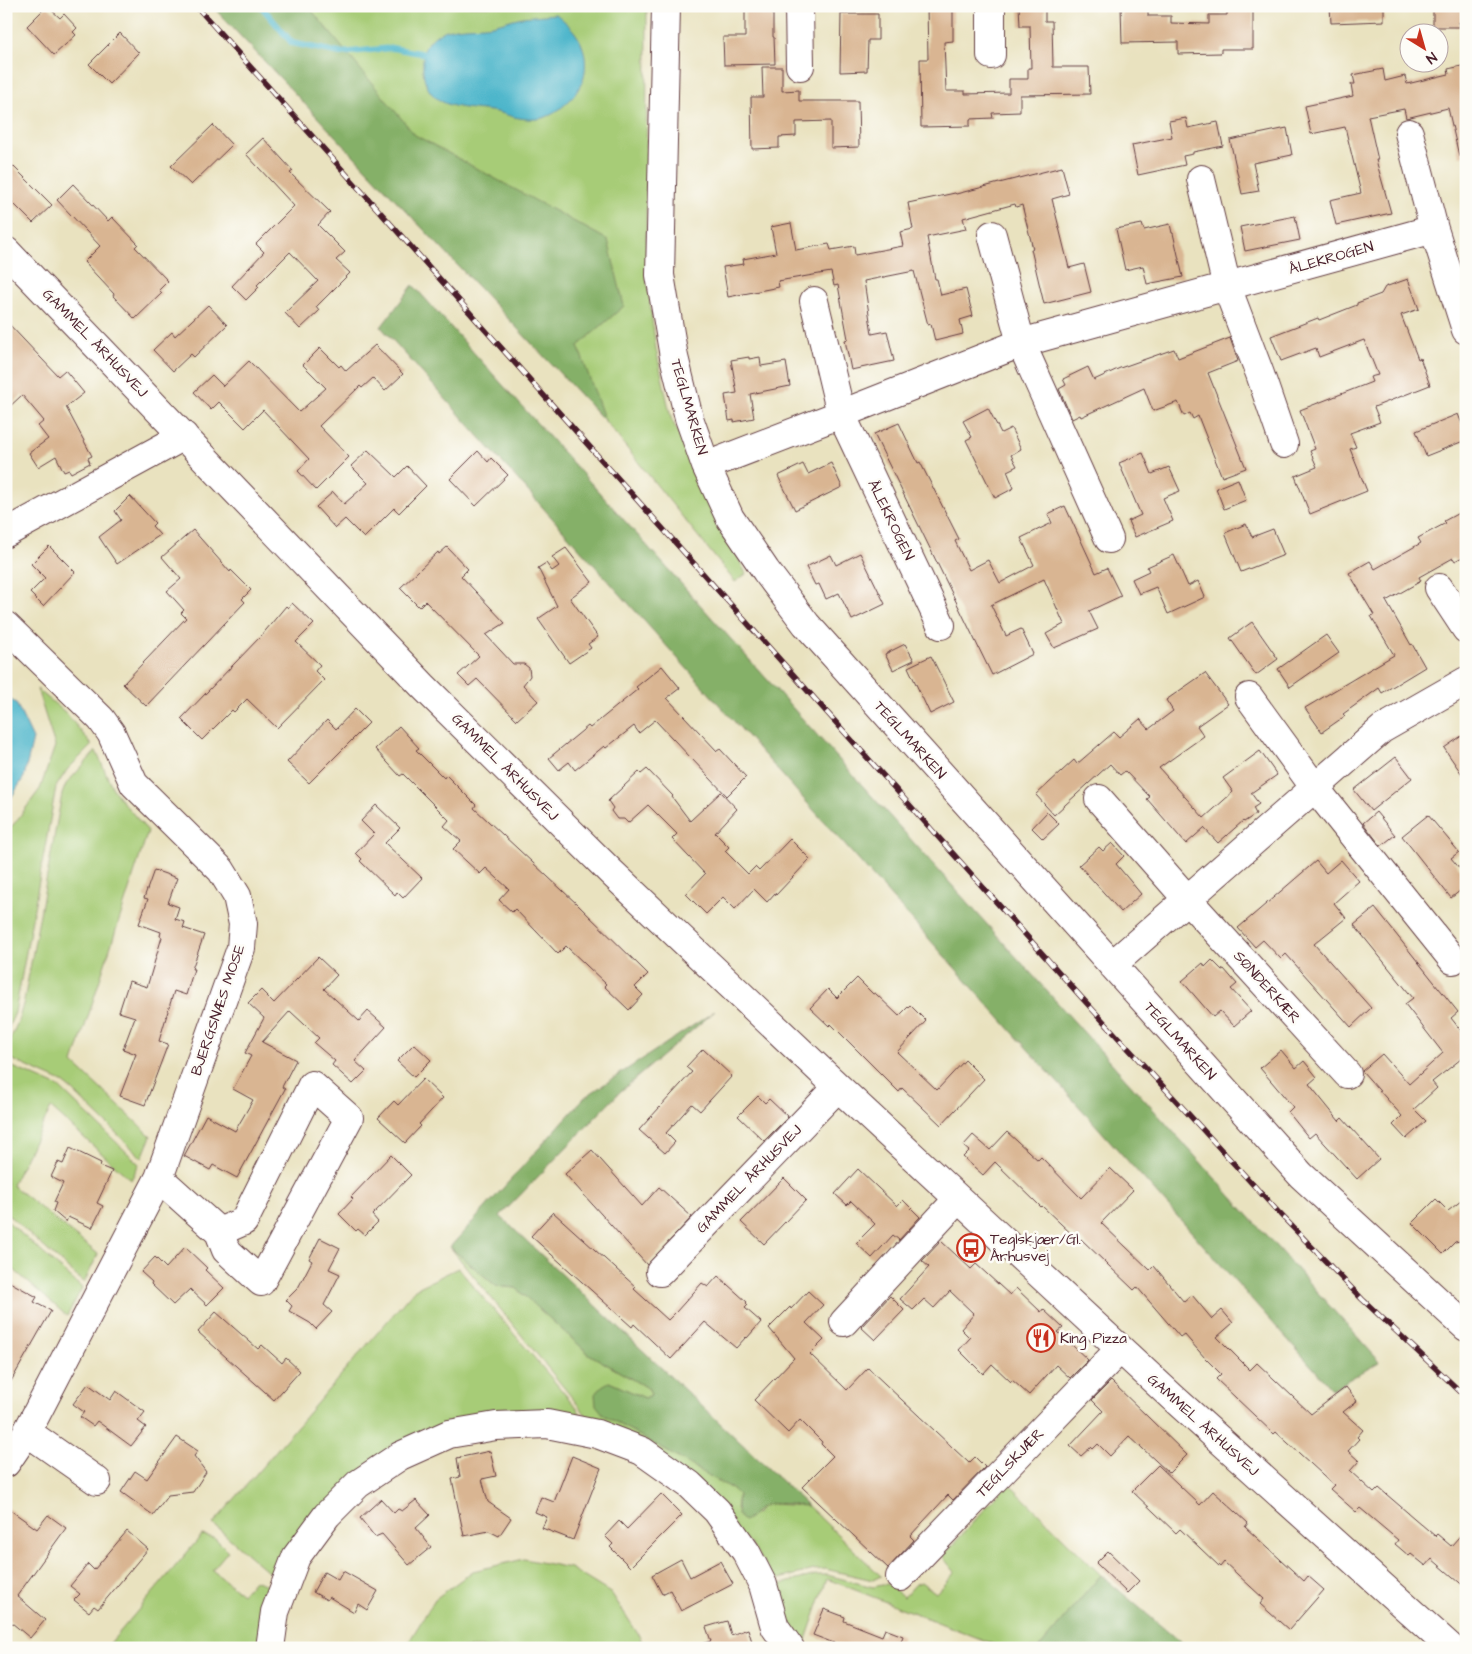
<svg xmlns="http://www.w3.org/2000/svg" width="1472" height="1654" font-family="'Architects Daughter',sans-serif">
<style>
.green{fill:#a7cc77;stroke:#787651}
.forest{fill:#85b068;stroke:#68684a}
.water{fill:#4db6cb;stroke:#4c6a7b}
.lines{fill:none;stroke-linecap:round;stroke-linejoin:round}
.stream{stroke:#4db6cb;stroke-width:6}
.building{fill:#d9b592}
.minor-casing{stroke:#623c41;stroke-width:30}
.minor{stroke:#fff;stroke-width:28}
.rail-casing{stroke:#4a1f2b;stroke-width:5.5}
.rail{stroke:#fdfcf7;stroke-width:4;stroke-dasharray:11;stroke-linecap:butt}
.labels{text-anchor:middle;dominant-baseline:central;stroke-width:5;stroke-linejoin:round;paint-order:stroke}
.street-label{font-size:15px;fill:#4a1f2b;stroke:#fdfcf7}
.poi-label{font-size:15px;fill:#4a1f2b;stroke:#fdfcf7;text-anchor:start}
</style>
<rect width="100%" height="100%" fill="#fdfcf7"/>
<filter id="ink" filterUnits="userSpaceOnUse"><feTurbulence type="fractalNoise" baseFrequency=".02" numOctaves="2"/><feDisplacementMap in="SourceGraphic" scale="10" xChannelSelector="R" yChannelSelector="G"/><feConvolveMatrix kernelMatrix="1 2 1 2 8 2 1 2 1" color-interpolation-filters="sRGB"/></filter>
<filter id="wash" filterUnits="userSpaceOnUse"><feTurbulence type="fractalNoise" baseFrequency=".0096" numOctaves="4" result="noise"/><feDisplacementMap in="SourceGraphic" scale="20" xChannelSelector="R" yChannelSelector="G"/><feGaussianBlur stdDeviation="1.12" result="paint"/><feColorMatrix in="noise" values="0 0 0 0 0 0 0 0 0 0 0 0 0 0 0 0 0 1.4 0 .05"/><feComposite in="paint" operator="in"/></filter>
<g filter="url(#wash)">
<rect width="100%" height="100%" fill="#e9e2bf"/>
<!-- green -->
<path class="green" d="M220 6H647L646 273 656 349 671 418 746 574 735 582 605 421Z
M37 689 66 713 92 745 67 770 56 787 15 1013 6 1032V830L14 824 40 789 55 746Z
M96 751 112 787 121 800 148 831 73 1063 151 1136 142 1158 72 1090 62 1082 6 1057V1048L18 1022 24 1001 62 794 66 784Z
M6 1064 59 1087 139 1164 131 1180 51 1108 12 1185 98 1254 84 1283 6 1213Z
M6 1220 82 1288 67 1316 6 1263Z
M450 1247 496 1286 516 1288 589 1354 649 1389 651 1395 645 1398 609 1382 604 1415 732 1489 738 1495 736 1509 756 1514 762 1506 771 1504 808 1506 881 1576 873 1580 825 1569 814 1570 775 1580 750 1543 595 1426Z
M458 1268 576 1407 587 1424 419 1438 282 1574 268 1572 213 1524 415 1289Z
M1008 1483 1101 1575 1039 1648H1004L827 1579 803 1648 788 1632 774 1586 816 1575H827L873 1587 887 1584 904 1597 916 1584 921 1582 936 1593 955 1572 945 1560 943 1556Z
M202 1535 215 1538 228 1551 212 1570 242 1594 254 1580 267 1585 274 1596 264 1648H106Z
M524 1559 570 1568 612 1594 638 1634 645 1648H409L410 1640 435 1599 473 1571Z"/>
<!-- forest -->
<path class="forest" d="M212 6H308L415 135 608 240 624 306 578 346 605 421Z
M413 285 1380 1362 1332 1389 381 327Z
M715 1011 621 1091 500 1216 808 1506C797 1505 772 1501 763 1506 755 1510 753 1518 743 1521 735 1514 737 1505 738 1495L732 1489 604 1415 596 1405 595 1394 602 1386 609 1382 645 1398 651 1395 649 1389 589 1354 516 1288 496 1286 450 1247 585 1097Z
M1101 1575 1187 1648H1039Z"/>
<!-- water -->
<path class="water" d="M556 14C575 29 588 45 585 71 584 81 577 93 570 100 553 116 543 122 519 118 512 117 505 114 497 112 466 106 428 113 423 71 423 63 422 51 427 45 442 22 469 29 492 25 502 23 512 19 522 17 533 16 544 15 556 14Z
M6 697 16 703 33 739 24 777 6 806Z"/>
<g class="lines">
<!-- stream -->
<path class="stream" d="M261 6 292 43 340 53 392 48 431 55"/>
</g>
<g id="blocks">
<!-- building -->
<path class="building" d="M47 6 60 18 64 14 77 28 73 32 76 35 54 55 27 26Z
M745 6H773V37H774L775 64 724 65 723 37H745Z
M927 6H953V41L944 42 946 91H965V94L1009 93V79H1028V68H1031L1030 26H1020L1019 6H1045V21H1052L1053 67H1089L1090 94 1020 95V112L992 113 993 118 970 119V126L921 127 920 59H928Z
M1121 6H1148V16H1171V23L1209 24V15H1227V6H1253V49H1221V53L1178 54V42L1122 43Z
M1330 6H1384V21L1331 23Z
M1433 6H1466V22H1459L1460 27H1433Z
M841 14H878V40H868L867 71 840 72Z
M120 33 139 53 109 84 89 64Z
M1466 65V155L1459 156 1448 108 1406 118 1404 109 1368 116 1378 160H1376L1391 213 1336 225 1330 200 1361 193 1345 127 1311 134 1305 106 1353 96 1351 84H1355L1353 75 1383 69 1385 81 1405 76 1407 84 1449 74 1448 69Z
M762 67H782V91L799 90V101H858L859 147 831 148V121L796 122V136L779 137V148L752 149 751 97H763Z
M1186 118 1188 128 1218 122 1223 146 1193 152V154L1183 156 1185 165 1138 175 1132 145 1172 137 1169 121Z
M213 125 232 145 191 185 171 166Z
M1287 128 1292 155 1253 163 1259 191 1242 194 1230 140Z
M263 138 293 171 290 173 330 212 318 225 345 252 336 260 350 273 316 307 319 311 300 329 285 313 318 281 290 252 257 285 259 287 246 300 232 286 264 252 256 244 294 206 246 154Z
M6 159 52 205 33 223 6 196Z
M1062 167 1069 194 1052 199 1069 268 1084 264 1091 292 1044 304 1031 249H1033L1022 205 1016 207 1015 204 963 218 966 229 927 237 935 279H937L941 295 966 289 973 316 960 320 963 334 935 341 931 324 928 325 914 271 864 281 872 334 887 331 894 361 851 370 845 340 848 339 838 285 834 286 831 272 778 281 779 287 728 297 723 267 744 264 743 259 776 253 771 227 791 223 796 250 829 244 831 250 854 246 855 255 903 246 900 232 913 229 908 203 955 193 956 194Z
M73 184 108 221 112 217 138 244 135 247 168 281 159 290 162 293 135 319 113 296 114 294 84 262 100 246 57 200Z
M1295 216 1300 240 1245 251 1240 227Z
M1142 224 1144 230 1170 224 1172 233H1173L1183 277 1147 284 1143 266 1125 270 1116 229Z
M1408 279 1419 309 1401 315 1418 359 1420 358 1430 385 1374 407 1380 422 1350 433 1356 447 1350 449 1367 491 1310 514 1295 476 1317 467 1310 451 1315 449 1300 410 1372 382 1370 377 1378 375 1364 340 1319 357 1316 348 1281 361 1271 336 1318 318 1319 320 1357 305V303L1381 294 1385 287Z
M208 305 227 325 194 357 191 354 173 371 153 350 172 332 175 336Z
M6 321 58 376 65 370 84 393 66 407 92 456 88 458 90 463 71 473 69 470 64 472 56 456 38 467 29 453 48 439 38 426 44 421 22 395 6 410Z
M1230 338 1238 361 1208 373 1246 468 1222 477 1198 416 1193 419 1190 413 1184 416 1178 402 1153 411 1144 388 1081 417 1080 415 1072 419 1059 389 1066 385 1063 379 1088 367 1094 380 1120 368 1174 349 1178 358Z
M375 345 403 374 385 391 373 378 362 388 360 386 319 426 349 457 316 490 298 471 309 459 263 410 245 428 219 402 211 410 194 392 212 375 223 386 249 361 299 412 326 388 303 365 320 348 339 367 341 365 346 371Z
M749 357V359L760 357 761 366 786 362 790 386 750 394 754 418 734 422V420L729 421 725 395 737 393 731 360Z
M988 408 1001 433 1011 428 1021 449 1011 455 1017 466 1007 471 1014 488 995 498 966 440 972 437 963 421Z
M1458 414 1466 434V440L1426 456 1416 431Z
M899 423 918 463 920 462 959 539 955 541 969 570 988 560 1000 583 1034 565 1021 538 1052 523 1048 514 1065 506 1096 573 1107 568 1121 596 1089 611 1098 629 1054 648 1046 634 1064 624 1044 579 991 605 1006 636 1021 629 1033 654 992 675 874 434Z
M368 450 396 477 407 466 426 486 399 513 394 508 364 538 345 519 335 528 316 507 333 492 344 504 368 483 351 466Z
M478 451 488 462 491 458 508 475 476 506 450 479Z
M1143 453 1152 474 1169 467 1180 491 1163 498 1173 521 1135 537 1128 521 1141 515 1119 463Z
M831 463 842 487 795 510 778 476 803 464 808 474Z
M1238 479 1246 500 1224 509 1216 488Z
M130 496 155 523 152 526 160 535 117 564 99 537 121 520 115 511Z
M1466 509V555L1455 561 1453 558 1419 577 1421 581 1386 601 1411 645 1412 644 1425 667 1382 693 1379 688 1343 714 1345 716 1322 732 1305 708 1394 655 1371 616 1374 615 1349 573 1370 561 1375 569 1421 543 1418 538 1446 523 1444 521Z
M1246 524 1252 537 1273 529 1284 555 1241 572 1225 533Z
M193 530 230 572 231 570 251 590 242 599 245 602 146 706 123 684 186 618 181 613 184 610 167 591 181 579 162 557Z
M49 546 75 572 43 606 30 593 45 578 31 564Z
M447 547 468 569 461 576 505 623 486 635 513 664H524L529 668 530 676 523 685 538 701 517 720 477 679 469 686 458 675 479 656 425 601 419 607 400 588 438 552 439 554Z
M566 548 592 582 570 598 598 637 588 644 591 648 569 663 538 619 557 606 538 568 546 563 552 571 559 566 552 557Z
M860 553 885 604 852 620 839 593 826 599 819 584 815 585 806 567 831 555 836 565Z
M1174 555 1188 586 1198 581 1205 597 1168 614 1156 587 1139 594 1132 579 1149 571 1147 567Z
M292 603 314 624 296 642 320 665 315 671 324 680 277 728 247 699 234 712 232 710 202 740 181 719 261 636 286 606 288 608Z
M1252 622 1278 659 1256 675 1230 638Z
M1326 635 1339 653 1290 687 1278 669Z
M905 644 914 660 893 670 885 654Z
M931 656 954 702 930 714 908 667Z
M662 666 680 688 667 698 717 751 720 749 746 777 727 796 655 720 639 733 634 726 606 748 604 746 575 770 569 762 559 770 549 758 588 726 590 728 638 689 636 687Z
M1205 673 1228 704 1197 726 1204 736 1159 768 1204 818 1233 792 1223 778 1260 751 1277 775 1251 793 1259 804 1253 808 1256 814 1244 822 1243 821 1218 843 1204 828 1186 844 1147 799 1150 797 1125 771 1120 775 1110 764 1054 815 1036 795 1074 760 1077 764 1114 732 1119 737 1140 719 1149 729 1173 711 1166 700Z
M355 709 369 723 309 783 287 762 327 720 336 729Z
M399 726 419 748 416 750 444 778 446 775 476 805 474 808 577 904 648 974 635 987 643 995 629 1010 604 986 606 984 566 946 558 954 515 909 512 912 499 900 509 889 486 868 480 874 453 849 461 841 444 826 449 820 403 774 400 776 375 749Z
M1466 733V780L1444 748Z
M1396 757 1412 778 1371 811 1354 790Z
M647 769 673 796 672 797 690 821 721 792 737 809 715 833 729 847 725 851 748 874 755 867 759 871 790 839 810 859 776 895 775 893 767 902 754 889 735 909 723 897 706 914 686 894 705 874 672 839 677 834 648 805 628 823 624 819H617L611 811 613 808 608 801 639 772 641 774Z
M376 805 400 828 385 843 422 878 403 898 397 892 395 895 360 861 362 859 356 853 374 834 361 821Z
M1047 812 1059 824 1043 839 1032 828Z
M1376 812 1395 835 1381 846 1363 823Z
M1428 815 1459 852 1451 858 1466 876V886L1451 898 1402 836Z
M1112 843 1124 856 1116 864 1141 894 1121 912 1079 865 1099 847 1103 851Z
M1341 860 1359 881 1334 903 1346 918 1314 944 1371 1008 1351 1027 1286 954 1281 959 1263 940 1255 947 1238 928 1316 861 1326 873Z
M154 870 177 878 168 903 179 907 175 919 185 922 183 928 204 935 192 969H194L186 995 174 991 159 1041 168 1044 145 1105 120 1096 136 1054 123 1049 135 1017 119 1012 129 981 147 987 162 937 160 936 161 932 139 924 148 899 144 898Z
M1375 908 1458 1012 1451 1018 1466 1037V1055L1432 1082 1437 1088 1414 1109 1426 1121 1406 1139 1393 1125 1402 1116 1362 1071 1382 1054 1409 1084 1443 1053 1405 1004 1413 998 1354 925Z
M318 957 337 975 324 989 359 1021 368 1011 386 1027 355 1061 366 1071 353 1084 332 1065 335 1061 314 1043 319 1038 290 1011 262 1042 296 1060 282 1087 285 1089 237 1178 213 1165 210 1170 184 1156 206 1115 235 1131 253 1100 233 1089 251 1056 245 1053 264 1018 248 1003 261 990 274 1003Z
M1212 960 1222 970 1224 969 1237 984 1231 989 1251 1011 1234 1026 1220 1011 1213 1017 1182 981 1203 963 1205 967Z
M857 978 873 994 875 993 899 1016 910 1005 926 1021 897 1052 937 1090 965 1060 984 1079 941 1125 902 1088 899 1092 831 1024 829 1026 810 1008 828 989 837 998Z
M414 1044 431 1060 414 1077 397 1061Z
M703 1049 732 1076 700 1111 692 1104 666 1133 675 1142 665 1153 639 1130 692 1072 686 1067Z
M1281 1050 1296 1068 1304 1061 1317 1077 1309 1084 1339 1121 1342 1118 1379 1159 1357 1179 1315 1133 1309 1138 1288 1112 1293 1107 1260 1068Z
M423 1079 443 1098 419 1124 421 1126 405 1143 378 1118 394 1101 398 1105Z
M758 1096 765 1103 769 1099 788 1117 764 1141 738 1116Z
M1007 1132 1038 1160 1041 1157 1081 1198 1110 1168 1133 1190 1101 1223 1150 1270 1154 1266 1184 1302 1192 1295 1212 1319 1222 1310 1233 1323 1217 1337 1250 1370 1257 1363 1311 1414 1346 1387 1357 1401 1343 1412 1363 1430 1357 1437 1359 1439 1348 1451 1359 1461 1350 1471 1374 1493 1379 1488 1435 1536 1437 1534 1451 1546 1466 1529V1588L1432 1559 1426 1566 1411 1554 1409 1556 1395 1544 1398 1540 1360 1508 1356 1512 1330 1489 1334 1485 1276 1432 1274 1434 1216 1379 1221 1374 1205 1358 1184 1334 1180 1337 1137 1287 1134 1290 1081 1239 1079 1241 1042 1206 1041 1207 995 1162 983 1175 963 1157 969 1151 963 1146 973 1135 990 1150Z
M70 1148 101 1163 100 1166 112 1171 97 1203 103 1206 92 1228 68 1217 66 1222 53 1211 56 1203 54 1202 63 1183 51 1177 58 1162 63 1164Z
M592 1150 642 1206 659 1187 692 1217 647 1265 565 1174Z
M391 1155 411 1175 372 1215 378 1222 365 1235 358 1229 356 1231 339 1214 353 1199 351 1197Z
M858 1169 897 1206 903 1200 920 1217 899 1240 893 1235 872 1258 856 1243 875 1224 851 1201 847 1205 835 1194Z
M784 1178 806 1200 764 1244 741 1222Z
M1466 1197V1231L1461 1237 1460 1241 1455 1242 1443 1254 1412 1223 1436 1199 1448 1211Z
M553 1212 636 1287 634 1289 668 1320 676 1312 702 1283 708 1287 718 1276 747 1302 746 1303 748 1305 745 1308 761 1322 747 1338 746 1337 736 1348 705 1322 671 1359 634 1324 632 1327 531 1236Z
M320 1238 340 1248 329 1269 340 1274 324 1305 332 1312 316 1329 310 1323 289 1311 292 1306 286 1300 298 1288 312 1261 309 1259Z
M941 1241 971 1269 976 1264 1010 1295 1016 1288 1041 1312 1043 1309 1063 1328 1058 1332 1088 1360 1070 1378 1056 1365 1029 1395 1012 1380 1011 1382 992 1364 983 1374 959 1350 970 1338 961 1329 974 1314 950 1291 934 1308 924 1299 913 1310 900 1299 929 1267 922 1261Z
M185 1247 207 1268 205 1270 224 1288 207 1305 190 1289 173 1305 151 1284 152 1282 141 1272 155 1257 166 1268Z
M6 1280 37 1297 34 1302 51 1311 6 1390Z
M808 1291 823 1305 806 1323 824 1340 810 1354 847 1390 868 1368 969 1463 975 1457 985 1467 953 1500 948 1495 910 1536 914 1540 888 1568 802 1487 833 1456 821 1444 822 1442 800 1420 788 1433 754 1400 794 1358 769 1328 790 1307 791 1309Z
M890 1296 904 1310 875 1340 861 1327Z
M216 1312 258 1349 262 1345 282 1363 286 1358 300 1371 274 1400 198 1332Z
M1111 1381 1187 1455 1169 1473 1129 1436 1110 1456 1098 1444 1093 1449 1091 1447 1081 1456 1070 1446 1103 1411 1092 1400Z
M88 1384 110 1400 116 1391 145 1412 138 1421 146 1427 131 1446 97 1421 93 1426 80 1417 84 1412 73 1404Z
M177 1437 198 1451 194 1456 206 1472 193 1492 168 1495 153 1515 121 1492 135 1471 147 1479Z
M490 1451 496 1476 482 1479 488 1502 511 1518 499 1536 489 1531 464 1536 452 1479 460 1477 457 1458Z
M572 1456 601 1468 573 1540 542 1528 547 1517 535 1512 541 1497 554 1502Z
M1158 1465 1200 1505 1213 1491 1248 1523 1245 1527 1304 1581 1308 1576 1324 1590 1289 1630 1260 1604 1264 1599 1224 1562 1220 1567 1180 1529 1176 1533 1132 1491Z
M661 1494 682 1515 630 1567 610 1547 613 1544 605 1536 619 1521 627 1529Z
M381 1499 394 1513 398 1509 402 1511 416 1500 430 1515 416 1528 431 1547 409 1565 382 1534 375 1537 360 1518Z
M6 1507 37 1529 48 1515 66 1528 17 1596 45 1620 30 1638 6 1618Z
M127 1531 148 1549 98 1609 94 1606 89 1612 74 1600 80 1594 70 1586 88 1564 94 1570Z
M1108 1551 1139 1581 1127 1593 1096 1563Z
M681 1559 690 1577 720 1561 733 1584 681 1611 670 1590 662 1594 652 1575Z
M343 1571 378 1591 367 1610 358 1604 354 1612 329 1597 327 1600 313 1592 324 1572 338 1580Z
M824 1609 845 1617 844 1621 882 1636 885 1629 903 1636 900 1644 908 1648H847L813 1635Z
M727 1621 731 1635 748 1629 754 1648H702L701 1644 711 1641 706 1627Z"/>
</g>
</g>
<g filter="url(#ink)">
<use href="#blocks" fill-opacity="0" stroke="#623c41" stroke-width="1"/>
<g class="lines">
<defs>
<path id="minor" d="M666 6 660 275 674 357 689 418 706 466 730 518 766 571 806 624 1301 1175 1466 1327
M799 6 800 66
M991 55V6
M1409 133 1434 229 1466 330
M1201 179 1227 287 1260 374 1284 444
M992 235 1021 343 1109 539
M6 251 423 686 611 872 838 1087 1171 1396 1451 1648
M814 301 841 414 941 625
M706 466 841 414 1021 343 1434 229
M6 533 184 436
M1439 588 1466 629
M6 626 101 719 111 733 134 784 221 870 237 896 243 924 241 948 159 1178 27 1432 6 1463
M1249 697 1315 788 1453 960
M1099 799 1187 899 1347 1074
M1112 965 1382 729 1466 681
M159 1178 219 1232 226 1250 261 1282 349 1118 312 1085 244 1221 219 1232
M660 1272 838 1087
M844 1322 958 1199
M27 1432 97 1481
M900 1577 1120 1349
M270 1648 275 1612 296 1557 327 1515 358 1484 400 1456 449 1434 496 1426 547 1424 597 1434 642 1451 690 1485 717 1511 746 1552 763 1585 775 1627 790 1648"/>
</defs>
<!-- minor casing -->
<use href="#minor" class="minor-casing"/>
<!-- minor -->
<use href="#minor" class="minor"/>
<defs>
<path id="rail" d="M196 6 1082 998 1280 1214 1362 1299 1466 1397"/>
</defs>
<!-- rail casing -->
<use href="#rail" class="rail-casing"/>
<!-- rail -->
<use href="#rail" class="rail"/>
</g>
</g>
<!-- icons -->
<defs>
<symbol id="bus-ring" viewBox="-11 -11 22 22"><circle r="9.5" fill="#fdfcf7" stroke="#c8321e" stroke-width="1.5"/><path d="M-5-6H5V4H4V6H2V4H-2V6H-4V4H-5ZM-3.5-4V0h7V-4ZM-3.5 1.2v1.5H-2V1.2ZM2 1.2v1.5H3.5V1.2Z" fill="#c8321e"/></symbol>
<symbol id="restaurant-ring" viewBox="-11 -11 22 22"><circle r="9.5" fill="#fdfcf7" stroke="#c8321e" stroke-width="1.5"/><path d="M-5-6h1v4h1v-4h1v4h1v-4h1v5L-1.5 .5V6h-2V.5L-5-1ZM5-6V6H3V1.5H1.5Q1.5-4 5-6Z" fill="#c8321e"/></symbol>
</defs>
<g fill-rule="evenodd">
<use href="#bus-ring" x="955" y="1232" width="32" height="32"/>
<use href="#restaurant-ring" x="1025" y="1322" width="32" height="32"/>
</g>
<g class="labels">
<!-- street labels -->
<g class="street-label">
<text transform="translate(1331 258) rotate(-16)">ÅLEKROGEN</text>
<text transform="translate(95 343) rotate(46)">GAMMEL ÅRHUSVEJ</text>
<text transform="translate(689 407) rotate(74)">TEGLMARKEN</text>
<text transform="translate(891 520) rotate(64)">ÅLEKROGEN</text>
<text transform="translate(910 740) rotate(48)">TEGLMARKEN</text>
<text transform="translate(505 767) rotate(45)">GAMMEL ÅRHUSVEJ</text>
<text transform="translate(1267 987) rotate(48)">SØNDERKÆR</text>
<text transform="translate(218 1010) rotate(-71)">BJERGSNÆS MOSE</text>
<text transform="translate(1180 1041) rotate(48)">TEGLMARKEN</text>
<text transform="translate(749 1179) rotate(-46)">GAMMEL ÅRHUSVEJ</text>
<text transform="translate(1203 1425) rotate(42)">GAMMEL ÅRHUSVEJ</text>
<text transform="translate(1010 1463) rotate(-46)">TEGLSKJÆR</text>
</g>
<!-- poi labels -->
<g class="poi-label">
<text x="990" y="1239">Teglskjær/Gl.<tspan x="990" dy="17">Århusvej</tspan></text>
<text x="1060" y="1338">King Pizza</text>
</g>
</g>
<!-- margin -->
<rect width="1472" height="1654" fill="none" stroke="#fdfcf7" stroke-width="25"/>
<!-- north arrow -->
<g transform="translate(1424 48) rotate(143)"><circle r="24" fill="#fdfcf7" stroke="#b5a4a5"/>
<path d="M0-4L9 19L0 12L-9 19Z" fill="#c8321e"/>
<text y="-8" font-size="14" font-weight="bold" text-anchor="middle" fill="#4a1f2b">N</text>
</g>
</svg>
